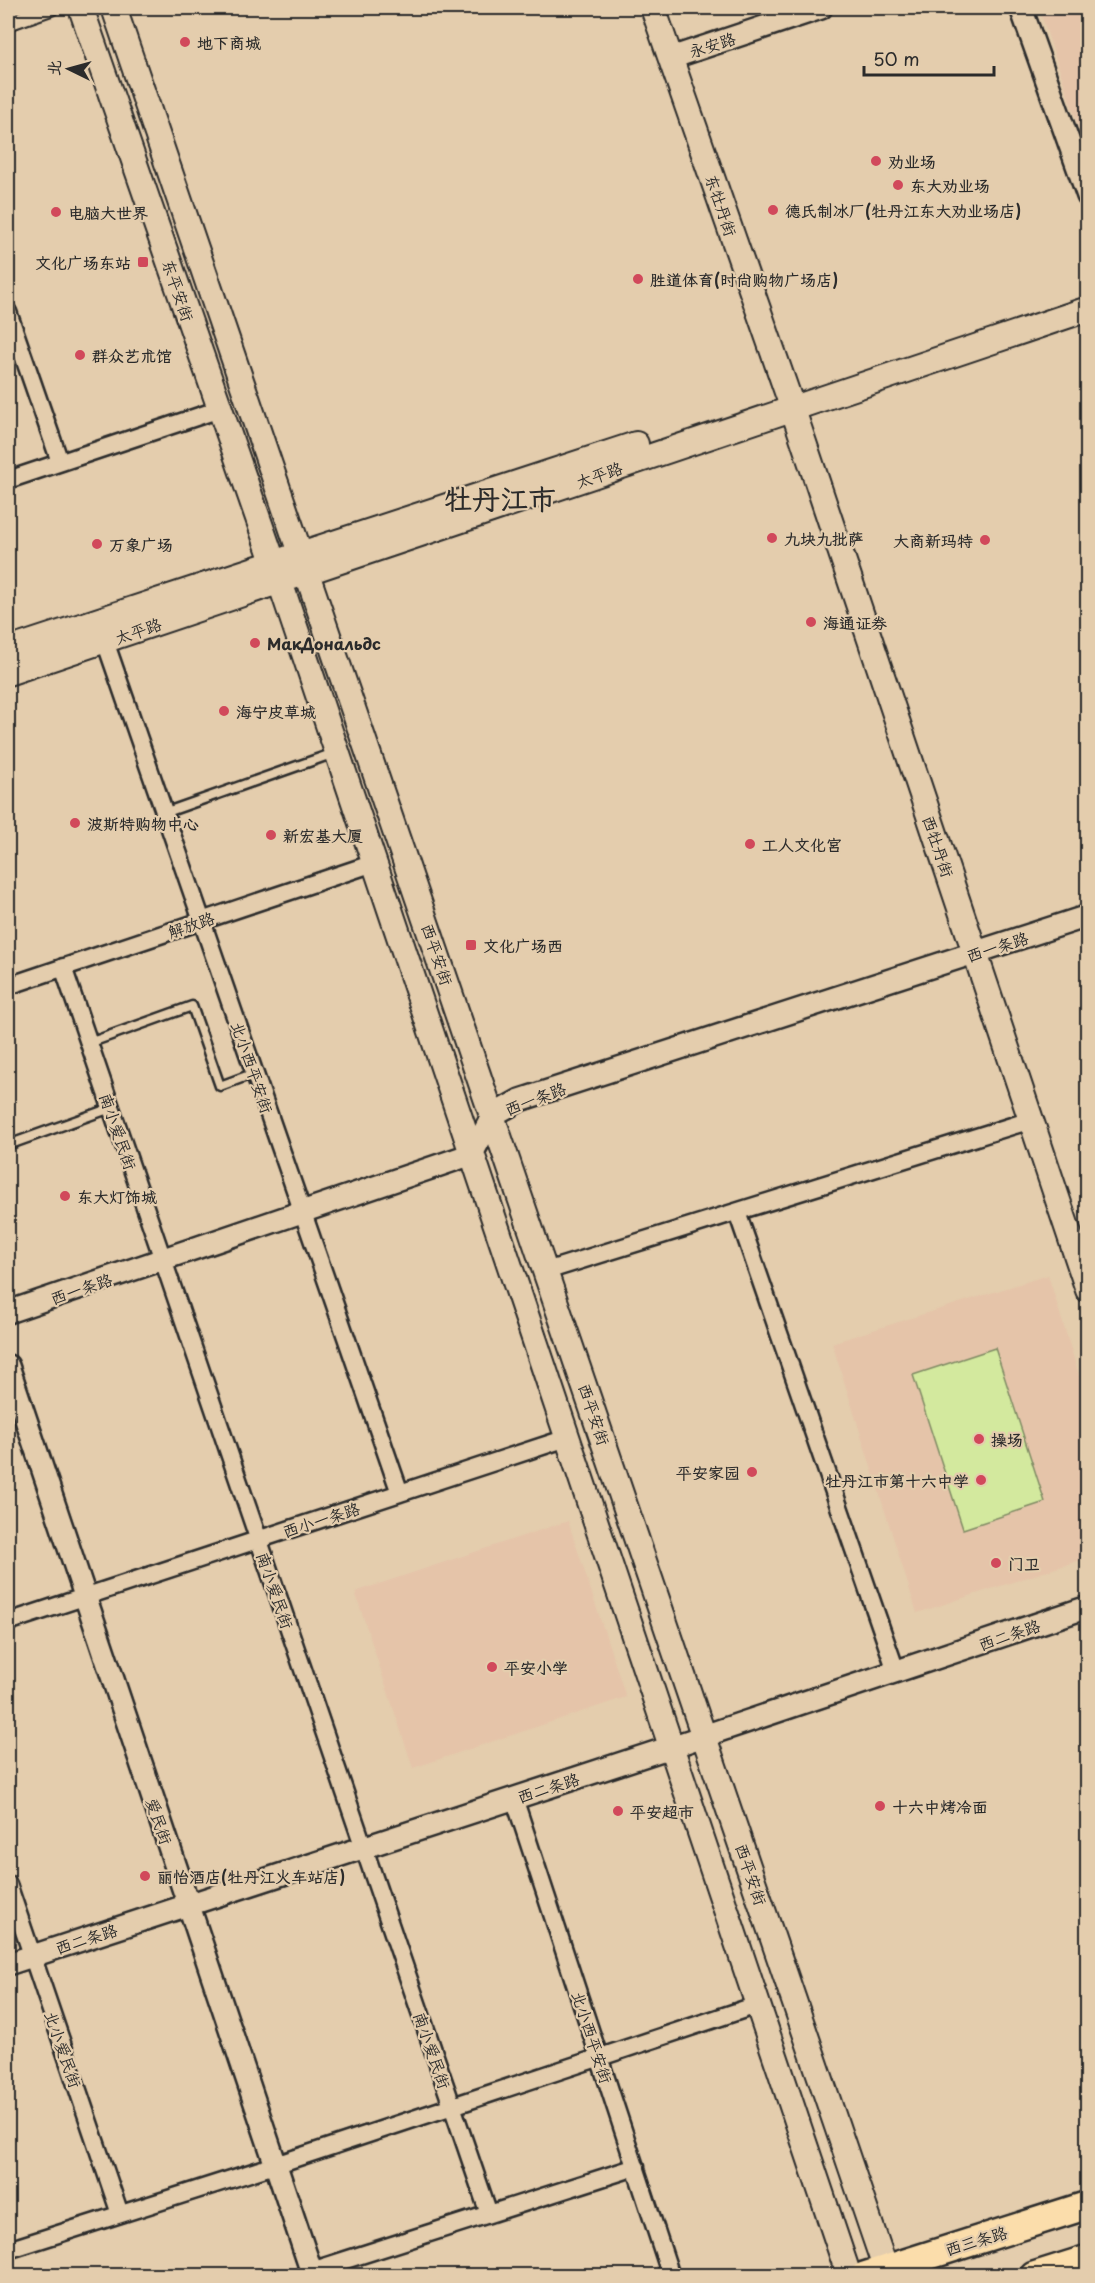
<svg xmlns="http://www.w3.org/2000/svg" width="1095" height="2283" font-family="'Playpen Sans','LXGW WenKai TC',sans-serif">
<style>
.built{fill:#e5c4a9}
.green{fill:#d3e99e;stroke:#7f8a64;stroke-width:1.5}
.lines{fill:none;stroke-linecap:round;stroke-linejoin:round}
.service-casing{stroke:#2b2b2b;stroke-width:13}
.pedestrian-casing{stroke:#2b2b2b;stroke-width:18}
.minor-casing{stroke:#2b2b2b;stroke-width:21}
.tertiary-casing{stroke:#2b2b2b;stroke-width:26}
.secondary-casing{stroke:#2b2b2b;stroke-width:28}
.primary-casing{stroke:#2b2b2b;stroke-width:32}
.service{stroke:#e4cdad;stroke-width:8}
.pedestrian{stroke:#e4cdad;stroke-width:14}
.minor{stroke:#e4cdad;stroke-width:16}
.tertiary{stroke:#e4cdad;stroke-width:21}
.secondary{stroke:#e4cdad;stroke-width:24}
.primary{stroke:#fbddab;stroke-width:27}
.poi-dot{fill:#d1495b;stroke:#e4cdad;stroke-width:2}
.labels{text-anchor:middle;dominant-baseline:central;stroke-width:4.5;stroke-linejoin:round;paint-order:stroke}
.poi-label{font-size:16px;font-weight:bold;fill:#2b2b2b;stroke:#e4cdad;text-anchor:start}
.street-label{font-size:16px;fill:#2b2b2b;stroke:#e4cdad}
.town-label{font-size:28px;font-weight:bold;fill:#2b2b2b;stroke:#e4cdad}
</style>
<rect width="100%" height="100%" fill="#e4cdad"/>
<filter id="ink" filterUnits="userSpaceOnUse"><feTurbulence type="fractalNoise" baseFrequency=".0167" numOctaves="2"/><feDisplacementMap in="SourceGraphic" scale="12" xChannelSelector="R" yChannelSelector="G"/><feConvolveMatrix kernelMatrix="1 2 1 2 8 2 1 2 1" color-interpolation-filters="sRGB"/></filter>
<g filter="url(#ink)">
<!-- built -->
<path class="built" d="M1039 8H1087V152Z
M1048 1275 1087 1401V1558L917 1613 832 1343Z
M568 1521 626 1697 413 1768 355 1592Z"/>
<!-- green -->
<path class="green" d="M995 1348 1045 1502 963 1529 913 1375Z"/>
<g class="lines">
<defs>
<path id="service" d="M164 813 337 752
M89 1043 192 1006 220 1086 255 1073
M8 1145 111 1108"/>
<path id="pedestrian" d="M8 23 51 8"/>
<path id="minor" d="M8 312 60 462
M8 480 220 409
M105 641 400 1493
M63 967 489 2214
M8 986 374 863
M737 1212 896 1671
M546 1271 1031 1120
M8 1622 567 1438
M514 1798 671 2276
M8 1884 120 2214
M8 2250 275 2165 757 2005
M311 2271 636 2167"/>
<path id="tertiary" d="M1021 8 1088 196
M671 58 821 8
M8 1312 472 1154 493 1115 520 1100 1088 916
M8 1366 313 2276
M8 1964 671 1747 1088 1607"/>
<path id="secondary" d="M81 8 277 573 849 2276
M114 8 888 2276
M653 8 788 395 1088 1290
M8 650 636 444
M8 673 1088 309"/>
<path id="primary" d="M864 2276 1088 2205
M1034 2276 1088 2259"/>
</defs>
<!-- service casing -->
<use href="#service" class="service-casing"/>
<!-- pedestrian casing -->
<use href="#pedestrian" class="pedestrian-casing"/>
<!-- minor casing -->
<use href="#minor" class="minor-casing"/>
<!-- tertiary casing -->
<use href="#tertiary" class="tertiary-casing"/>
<!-- secondary casing -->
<use href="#secondary" class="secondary-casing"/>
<!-- primary casing -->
<use href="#primary" class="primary-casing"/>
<!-- service -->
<use href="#service" class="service"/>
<!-- pedestrian -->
<use href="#pedestrian" class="pedestrian"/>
<!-- minor -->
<use href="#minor" class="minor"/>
<!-- tertiary -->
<use href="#tertiary" class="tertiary"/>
<!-- secondary -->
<use href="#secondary" class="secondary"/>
<!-- primary -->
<use href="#primary" class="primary"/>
</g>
</g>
<!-- markers -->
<g class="poi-dot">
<circle cx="185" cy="42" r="6"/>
<circle cx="876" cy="161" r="6"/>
<circle cx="898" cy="185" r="6"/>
<circle cx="773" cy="210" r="6"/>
<circle cx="56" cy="212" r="6"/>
<rect x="137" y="256" width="12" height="12" rx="3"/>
<circle cx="638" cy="279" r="6"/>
<circle cx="80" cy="355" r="6"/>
<circle cx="772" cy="538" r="6"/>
<circle cx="985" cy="540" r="6"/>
<circle cx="97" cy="544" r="6"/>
<circle cx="811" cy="622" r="6"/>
<circle cx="255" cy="643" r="6"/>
<circle cx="224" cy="711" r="6"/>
<circle cx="75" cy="823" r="6"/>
<circle cx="271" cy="835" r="6"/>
<circle cx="750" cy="844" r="6"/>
<rect x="465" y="939" width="12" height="12" rx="3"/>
<circle cx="65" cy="1196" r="6"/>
<circle cx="979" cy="1439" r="6"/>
<circle cx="752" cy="1472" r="6"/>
<circle cx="981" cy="1480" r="6"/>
<circle cx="996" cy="1563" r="6"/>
<circle cx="492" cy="1667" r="6"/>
<circle cx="880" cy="1806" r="6"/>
<circle cx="618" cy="1811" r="6"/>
<circle cx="145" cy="1876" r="6"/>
</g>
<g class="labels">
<!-- poi labels -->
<g class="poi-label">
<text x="197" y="42">地下商城</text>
<text x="888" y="161">劝业场</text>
<text x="910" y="185">东大劝业场</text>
<text x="785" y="210">德氏制冰厂(牡丹江东大劝业场店)</text>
<text x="68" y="212">电脑大世界</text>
<text x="131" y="262" text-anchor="end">文化广场东站</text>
<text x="650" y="279">胜道体育(时尚购物广场店)</text>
<text x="92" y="355">群众艺术馆</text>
<text x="784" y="538">九块九批萨</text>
<text x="973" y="540" text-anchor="end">大商新玛特</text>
<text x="109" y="544">万象广场</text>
<text x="823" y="622">海通证券</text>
<text x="267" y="643">МакДональдс</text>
<text x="236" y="711">海宁皮草城</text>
<text x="87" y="823">波斯特购物中心</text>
<text x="283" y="835">新宏基大厦</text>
<text x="762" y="844">工人文化宫</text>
<text x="483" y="945">文化广场西</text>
<text x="77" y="1196">东大灯饰城</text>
<text x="991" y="1439">操场</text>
<text x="740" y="1472" text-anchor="end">平安家园</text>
<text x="969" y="1480" text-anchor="end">牡丹江市第十六中学</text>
<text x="1008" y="1563">门卫</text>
<text x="504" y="1667">平安小学</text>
<text x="892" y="1806">十六中烤冷面</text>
<text x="630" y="1811">平安超市</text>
<text x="157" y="1876">丽怡酒店(牡丹江火车站店)</text>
</g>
<!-- street labels -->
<g class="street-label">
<text transform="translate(712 44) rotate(-18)">永安路</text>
<text transform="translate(722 205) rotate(71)">东牡丹街</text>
<text transform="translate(179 290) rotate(71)">东平安街</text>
<text transform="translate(599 474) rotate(-19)">太平路</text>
<text transform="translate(138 630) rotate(-19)">太平路</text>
<text transform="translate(939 846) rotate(71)">西牡丹街</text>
<text transform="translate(191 924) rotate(-19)">解放路</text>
<text transform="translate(997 946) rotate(-18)">西一条路</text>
<text transform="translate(438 954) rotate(71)">西平安街</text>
<text transform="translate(253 1067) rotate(71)">北小西平安街</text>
<text transform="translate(535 1098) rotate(-21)">西一条路</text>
<text transform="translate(119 1131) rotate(71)">南小爱民街</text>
<text transform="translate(81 1288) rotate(-19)">西一条路</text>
<text transform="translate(595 1414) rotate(71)">西平安街</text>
<text transform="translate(321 1519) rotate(-18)">西小一条路</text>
<text transform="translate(276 1590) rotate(71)">南小爱民街</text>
<text transform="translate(1009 1634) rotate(-19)">西二条路</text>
<text transform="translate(548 1787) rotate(-18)">西二条路</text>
<text transform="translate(160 1821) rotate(71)">爱民街</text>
<text transform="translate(752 1874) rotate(71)">西平安街</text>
<text transform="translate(86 1938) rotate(-18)">西二条路</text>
<text transform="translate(593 2037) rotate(72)">北小西平安街</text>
<text transform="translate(64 2049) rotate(71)">北小爱民街</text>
<text transform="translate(433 2050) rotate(71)">南小爱民街</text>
<text transform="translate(976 2240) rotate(-17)">西三条路</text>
</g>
<!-- town labels -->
<g class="town-label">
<text x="500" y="497">牡丹江市</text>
</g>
</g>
<!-- margin -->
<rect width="1095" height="2283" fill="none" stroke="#e4cdad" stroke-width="30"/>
<rect x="15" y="15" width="1065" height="2253" fill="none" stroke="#2b2b2b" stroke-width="2" filter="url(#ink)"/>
<!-- north arrow -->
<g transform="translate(69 69) rotate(275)" stroke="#e4cdad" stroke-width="4.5" paint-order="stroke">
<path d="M0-4.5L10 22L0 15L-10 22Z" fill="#2b2b2b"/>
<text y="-9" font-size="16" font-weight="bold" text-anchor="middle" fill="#2b2b2b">北</text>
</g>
<!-- scale -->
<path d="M864 66v9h130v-9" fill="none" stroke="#2b2b2b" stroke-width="3"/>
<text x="873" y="66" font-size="18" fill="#2b2b2b" stroke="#e4cdad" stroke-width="4.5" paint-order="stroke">50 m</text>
</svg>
